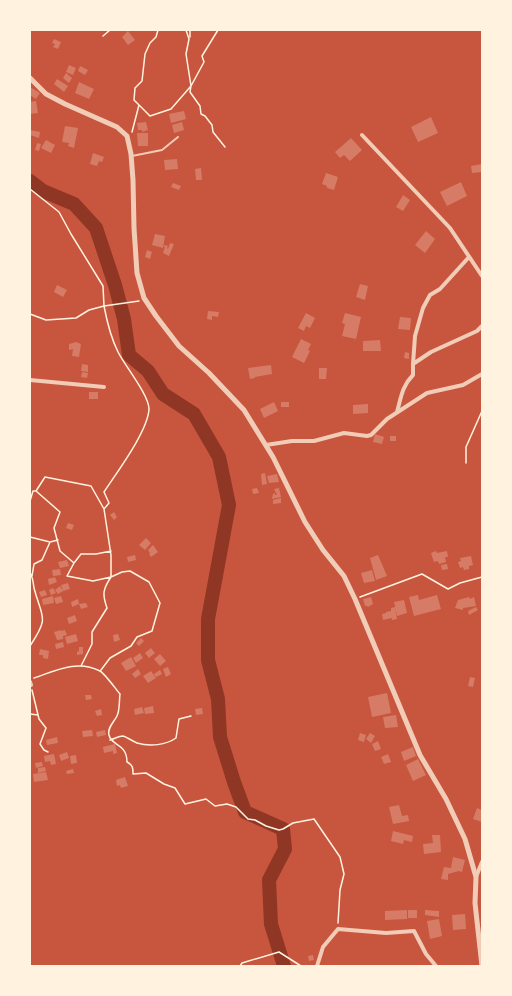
<svg xmlns="http://www.w3.org/2000/svg" width="512" height="996" font-family="Commissioner,sans-serif">
<style>
.lines{fill:none;stroke-linecap:round;stroke-linejoin:round}
.river{stroke:#8f3625;stroke-width:14}
.building{fill:#d67c66}
.path{stroke:#fff3e0;stroke-width:1.5}
.service{stroke:#f1ccb7;stroke-width:2}
.minor{stroke:#f1ccb7;stroke-width:4}
.tertiary{stroke:#f1ccb7;stroke-width:5}
</style>
<rect width="100%" height="100%" fill="#c8553d"/>
<g class="lines">
<!-- river -->
<path class="river" d="M30 181 43 191 74 204 96 228 115 285 124 319 129 355 148 371 163 394 194 414 219 457 229 505 208 619V660L218 699 220 737 234 782 245 812 283 829 285 849 269 880 271 924 284 966"/>
</g>
<!-- building -->
<path class="building" d="M128 31 135 40 128 45 122 37Z
M54 39 61 42 58 49 53 47 55 44 52 43Z
M69 65 76 68 73 75 66 72Z
M80 66 88 70 85 75 78 71Z
M66 73 72 78 69 83 63 78Z
M57 79 68 86 64 92 54 84Z
M79 82 94 89 89 99 75 93Z
M30 87 40 93 36 99 30 95Z
M36 101 38 113 30 114V102Z
M184 111 186 119 171 123 169 114Z
M431 117 438 133 418 142 411 127Z
M146 122 148 130 142 132V130H138L137 123Z
M182 122 184 130 174 133 172 125Z
M65 126 78 128 74 148 68 146 69 143 62 142Z
M30 130 40 132 39 138 30 135Z
M137 133H148V146H138Z
M351 138 362 150 350 161 344 155 340 158 335 152Z
M46 140 55 145 51 153 41 148Z
M37 143 41 144 39 151 35 150Z
M93 153 104 157 102 162 99 161 97 166 90 164Z
M177 159 178 169 165 170 164 160Z
M482 164V172L472 173 471 166Z
M201 168 202 180H196L195 169Z
M326 173 338 177 334 190 327 188V186L322 184Z
M461 182 467 196 447 206 440 192Z
M173 183 181 186 179 190 171 187Z
M403 195 410 200 403 211 396 207Z
M426 231 435 239 425 253 415 245Z
M155 234 165 236 163 248 152 245Z
M170 243 174 244 169 256 163 253 165 247H164V245L168 246 167 248 168 249Z
M147 250 152 252 150 259 145 257Z
M360 284 368 286 365 300 356 297Z
M57 285 67 290 63 297 54 292Z
M208 311 219 312 218 317 212 316V320L207 319Z
M306 313 315 318 310 328 306 326 304 331 298 328Z
M345 313 361 317 356 339 342 336 345 324 342 323Z
M400 317 411 318 410 330 398 329Z
M301 339 311 344 308 350 310 351 304 363 292 357Z
M380 340 381 351H363V341Z
M76 342 81 344 79 357 72 356 73 349 69 350V344Z
M405 352 409 353V359L404 358Z
M82 364 88 365V372L81 371Z
M271 365 272 374 255 377V378L250 379 248 368Z
M319 368H327L326 379H319Z
M82 372 88 373 87 378 81 377Z
M89 392H98V399H89Z
M274 402 278 411 264 418 260 409Z
M281 402H289V407H281Z
M368 404V413L353 414V405Z
M375 434 384 437 382 444 373 442Z
M390 436H396V441H390Z
M265 473 267 484 262 485 261 474Z
M277 474 279 482 269 483 267 476Z
M257 488 259 493 253 494 252 489Z
M279 488 281 497 272 499 273 494 275 493V495H277L274 489Z
M281 498V503L273 504V500Z
M114 512 117 517 114 520 110 515Z
M68 523 74 525 72 530 66 528Z
M146 538 151 543 145 550 139 545Z
M153 545 158 552 151 557 149 554 150 553 148 550Z
M436 551 437 553 447 551 448 557H445L446 562 439 564 438 561 434 562 431 553Z
M135 555 136 560 128 562 127 557Z
M378 555 387 576 376 580 370 558Z
M471 556 473 565 469 566V569L464 570 463 567 460 568 458 562 461 561 460 558Z
M67 560 69 566 60 568 58 562Z
M447 564 448 569 442 570 441 565Z
M60 569 61 575 53 576 52 570Z
M372 570 375 581 364 583 361 573Z
M55 577 57 582 49 585 48 579Z
M68 583 70 589 63 591 61 585Z
M60 586 63 591 58 594 55 590Z
M53 588 56 593 51 595 49 590Z
M45 590 47 595 41 597 39 592Z
M418 595 419 600 437 595 441 609 414 616 409 597Z
M53 596 54 603 43 605 42 599Z
M61 596 63 602 56 604 54 598Z
M371 597 373 604 368 607 367 606H365L363 599Z
M469 597 470 599 474 597 476 606 463 608V610L455 608 458 600Z
M78 599 79 604 72 607 71 602Z
M404 600 407 613 397 616 394 602Z
M86 603 88 607 81 609 79 604Z
M395 607 397 619 392 620V618L383 620 382 614 386 613V612L391 611V608Z
M476 607 478 610 469 615 468 611Z
M75 615 77 621 69 624 67 618Z
M61 630V631L65 630 67 635 63 636V639L57 640 54 632Z
M76 634 78 641 67 644 65 637Z
M118 634 120 640 114 642 113 635Z
M141 638 144 641 139 646 136 643Z
M63 642 64 647 56 649 55 644Z
M79 647H83V654L77 655V652L79 651Z
M151 648 155 653 149 658 145 653Z
M40 649 49 651 48 659 43 658V655H39Z
M140 653 143 658 136 663 133 658Z
M160 654 166 661 160 666 154 659Z
M131 657 136 666 126 671 121 663Z
M168 667 171 674 166 677 163 669Z
M138 669 141 674 135 678 132 674Z
M160 670 162 674 156 677 154 674Z
M151 671 156 678 148 683 143 676Z
M470 677 475 678 473 687 468 686Z
M387 693 391 713 372 717 368 697Z
M85 695H91L92 699 86 700Z
M153 706 154 713 145 714 144 708Z
M142 707 144 713 135 715 134 709Z
M202 708 203 714 196 715 195 709Z
M101 709 102 715 97 716 95 711Z
M396 715 398 727 385 728 383 717Z
M92 730 93 736 83 737 82 731Z
M105 730 106 735 97 737 96 732Z
M360 733 366 735 364 742 358 740Z
M370 733 375 736 371 743 366 739Z
M57 737 58 743 47 745 46 740Z
M378 741 381 749 375 751 372 744Z
M115 744 117 753 113 754V751L104 753 103 747Z
M413 747 416 756 404 761 401 752Z
M67 752 69 758 61 761 59 755Z
M54 754 56 764 51 765 50 761 45 762 44 756Z
M388 754 391 762 384 764 381 757Z
M76 755 77 763 71 764 70 756Z
M418 759 426 775 413 781 406 765Z
M42 762 43 766 36 768 35 763Z
M45 767 46 771 38 773V768Z
M73 769 74 773 67 774 66 771Z
M46 772 48 780 34 782 33 774Z
M125 777 128 786 121 788 120 785 117 786 116 780Z
M399 805 402 816 408 815 409 821 393 824 389 807Z
M477 808 482 810V822L473 819Z
M393 831 413 836 412 842 404 840 403 844 391 841Z
M432 835H440L441 852 424 854 423 844 433 843Z
M453 857 465 860 462 872 459 871 448 874V880L441 879 444 867 451 868Z
M407 910V919L385 920V911Z
M408 910H417V918H408Z
M425 910 439 911V917L425 915Z
M465 914 466 929 453 930 452 915Z
M439 919 442 936 430 939 427 921Z
M313 955 314 960 309 961 308 956Z"/>
<g class="lines">
<!-- path -->
<path class="path" d="M158 30 156 37 150 43 145 54 142 81 135 88 134 100 150 116 171 109 191 86 204 62 202 56 218 30
M186 30 189 39 186 54 191 86 190 92 200 106 201 114 205 116 212 125 213 132 225 147
M103 36 110 30
M190 37V30
M132 132 139 105
M30 189 59 212 71 234 103 286 104 306 89 310 76 318 46 320 30 314
M466 463V447L482 411
M36 491 45 477 91 486 104 509
M30 501 33 491H36L60 512 54 528 60 551 74 563
M30 537 50 542
M30 573C33 577 33 582 34 588 42 619 50 616 30 646
M32 576 34 564 42 560 50 542 58 540
M360 597 422 574 448 589 460 583 482 577
M81 666 92 644V632L107 608C102 594 103 589 111 577L93 581 67 576 74 563 81 554H96L111 551
M101 670 110 658 131 646 137 637 152 631 160 603 149 582 130 571 122 572 111 577V555L104 509 109 503 104 492C117 472 148 431 149 409 149 395 125 366 118 352 111 338 107 322 104 306L139 301
M34 678C55 671 77 659 100 671 105 674 115 688 120 694 119 701 120 710 117 716 114 722 107 728 109 735 111 746 127 743 127 762 133 765 133 768 133 774L146 773 164 784 175 788 185 804 206 799 215 806 227 804 236 807 248 819 255 820 266 826 279 830 283 829 293 823 314 819 340 857 344 874 340 890 338 923
M32 690 39 719 46 728 40 744 44 750 48 752
M30 714 38 715
M110 740C114 739 119 736 123 736 127 737 132 741 137 743 150 747 166 745 176 738L179 719 191 716
M240 966 242 963 279 952 301 966"/>
<!-- service -->
<path class="service" d="M132 156 162 150 178 137"/>
<!-- minor -->
<path class="minor" d="M362 135 450 228 482 276
M413 364 415 336 423 308 430 295 440 289 469 257
M30 380 104 387
M397 412C401 398 402 386 413 375V364L431 352 477 331 482 326
M266 445 292 441H314L344 433 367 436 371 435 387 419 427 393 463 385 482 374
M30 682 31 685
M476 877 482 862
M317 966 323 947 338 929 386 933 414 931 426 954 436 966"/>
<!-- tertiary -->
<path class="tertiary" d="M30 78 46 94 65 104 117 127 127 136 131 154 133 180 134 228 137 273 144 298 156 316 179 346 209 373 244 410 273 457 305 522 323 550 344 576 355 599 420 755 446 799 465 839 476 877 475 903 482 966"/>
</g>
<!-- border -->
<rect width="512" height="996" fill="none" stroke="#fff3e0" stroke-width="62"/>
</svg>
